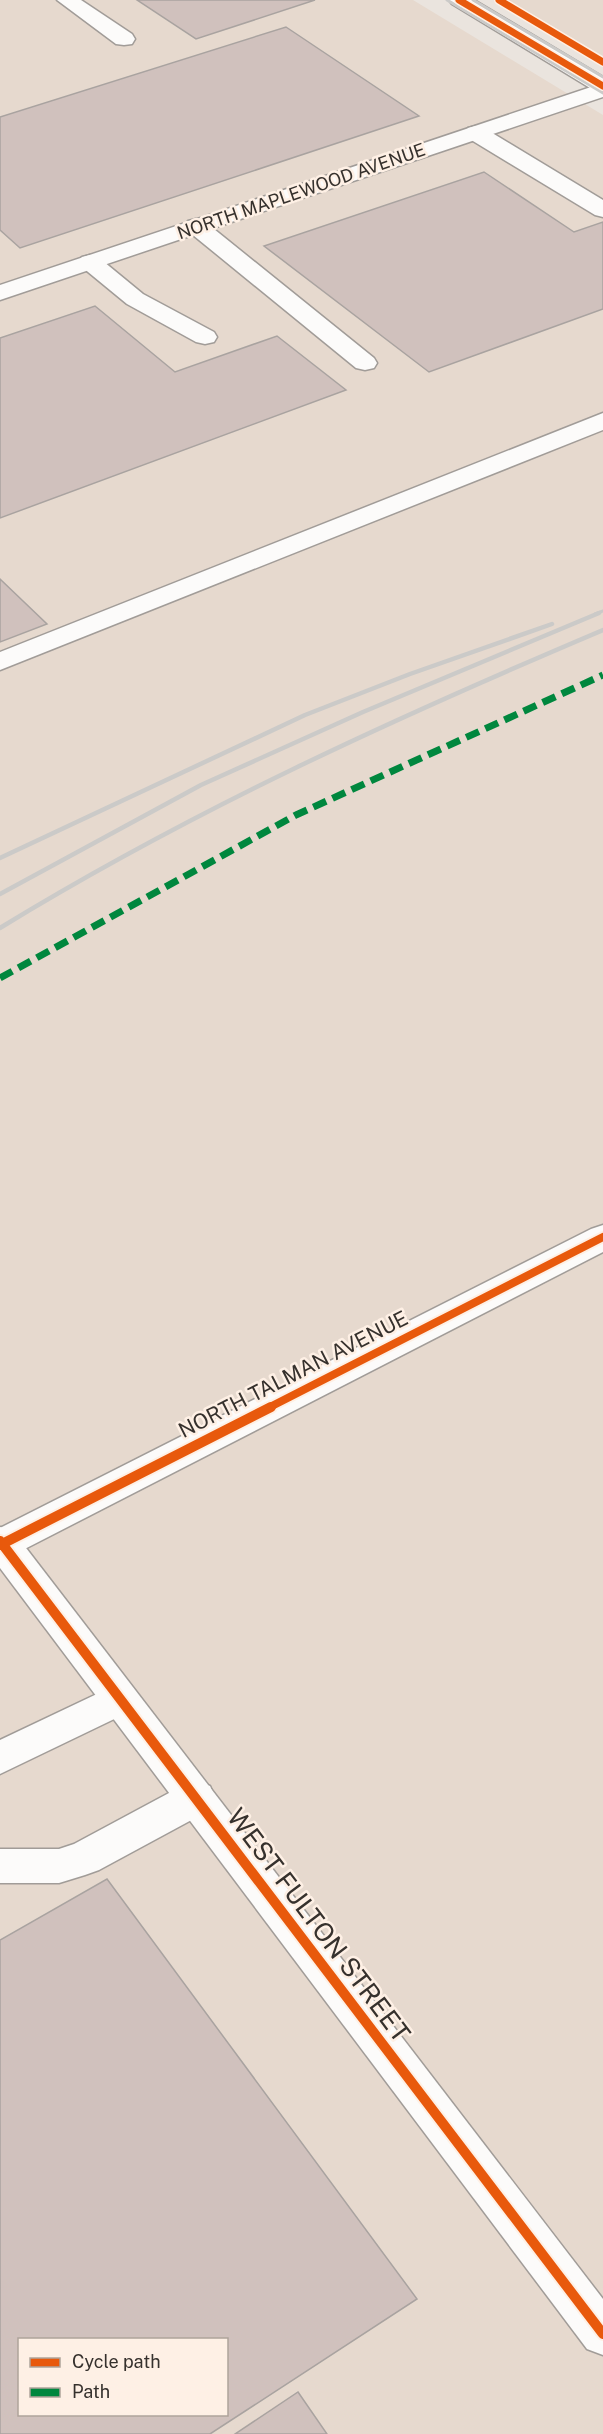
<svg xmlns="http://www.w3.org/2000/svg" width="603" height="2434" font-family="'Public Sans',sans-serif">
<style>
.built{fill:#e6d9ce;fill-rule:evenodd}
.building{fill:#d0c1bd;stroke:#a9a3a0;stroke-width:1.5;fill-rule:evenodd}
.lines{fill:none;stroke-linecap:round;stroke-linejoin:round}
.service-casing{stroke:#a19c98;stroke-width:3}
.minor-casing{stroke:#a19c98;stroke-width:3}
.tertiary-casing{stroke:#a19c98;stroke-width:3}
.secondary-casing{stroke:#a19c98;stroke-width:3}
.service{fill:#fcfbfa;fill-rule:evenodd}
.minor{fill:#fcfbfa;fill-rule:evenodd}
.tertiary{fill:#fcfbfa;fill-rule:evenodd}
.secondary{fill:#fcfbfa;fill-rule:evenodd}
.rail-far1{stroke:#cbcac8;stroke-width:3}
.rail{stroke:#cbcac8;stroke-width:4.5}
.quiet{stroke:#00873e;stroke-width:7;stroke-dasharray:14 7;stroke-linecap:butt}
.cycleway-far2-casing{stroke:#fef0e5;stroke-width:10}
.cycleway-far1-casing{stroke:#fef0e5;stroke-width:12}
.cycleway-casing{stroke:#fef0e5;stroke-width:14}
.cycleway-far2{stroke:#e8590c;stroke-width:7}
.cycleway-far1{stroke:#e8590c;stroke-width:8}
.cycleway{stroke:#e8590c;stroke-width:10}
.labels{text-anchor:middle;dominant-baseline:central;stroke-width:5;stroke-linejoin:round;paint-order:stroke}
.far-street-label{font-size:18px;fill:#36312d;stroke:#fef0e5}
.street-label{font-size:21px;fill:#36312d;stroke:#fef0e5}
.near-street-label{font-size:26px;fill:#36312d;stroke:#fef0e5}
</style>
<rect width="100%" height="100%" fill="#eae4de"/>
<!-- built -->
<path class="built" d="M0 0H413L603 115V2434H0ZM20 2340H226V2414H20Z
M508 0H603V56Z"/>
<!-- building -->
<path class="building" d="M137 0H315L196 39Z
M286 27 419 116 20 248 0 230V117Z
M484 172 574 232 603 222V309L429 372 264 246Z
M95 306 175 372 277 336 346 390 0 518V338Z
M0 579 47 624 0 642Z
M107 1879 417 2299 210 2434H0V1940ZM20 2340H226V2414H20Z
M298 2392 327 2434H235Z"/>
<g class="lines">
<defs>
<path id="service" d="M57 0H81L132 34 135 39 132 44 124 45 116 44Z
M476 126 484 128 603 200V217L595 215 468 138 465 133 468 128Z
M196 219 204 221 374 358 377 363 374 368 365 370 356 368 188 231 184 226 188 221Z
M90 255 98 257 143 294 214 332 217 337 214 342 205 344 196 342 127 304 82 267 78 262 82 257Z
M603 413V430L0 670V652Z
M120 1683 133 1688 139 1699 133 1710 0 1774V1740Z
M196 1782 210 1786 215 1798 210 1810 99 1870 85 1875 59 1883H0V1849H59L74 1844 182 1786Z"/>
<path id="minor" d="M603 83V97L0 300V285Z
M603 1225V1252L13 1555 0 1559V1528L591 1229Z"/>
<path id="tertiary" d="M0 1527 13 1531 603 2299V2355L587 2349 0 1568Z"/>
<path id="secondary" d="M449 0H474L603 77V93L595 91 452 4Z"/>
</defs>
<!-- service casing -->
<use href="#service" class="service-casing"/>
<!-- minor casing -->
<use href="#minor" class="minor-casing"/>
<!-- tertiary casing -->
<use href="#tertiary" class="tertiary-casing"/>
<!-- secondary casing -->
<use href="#secondary" class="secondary-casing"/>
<!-- service -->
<use href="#service" class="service"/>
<!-- minor -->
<use href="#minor" class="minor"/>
<!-- tertiary -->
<use href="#tertiary" class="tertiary"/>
<!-- secondary -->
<use href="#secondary" class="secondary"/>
<!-- rail-far1 -->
<path class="rail-far1" d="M447 0 603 93
M473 0 603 77
M595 614 603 611"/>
<!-- rail -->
<path class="rail" d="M0 858 305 715 410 674 552 624
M0 894 201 785 363 712 599 613
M0 928C195 809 393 719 603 630"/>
<!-- quiet -->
<path class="quiet" d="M0 978 296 815 603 675"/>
<defs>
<path id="cycleway-far2" d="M459 0 603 86
M499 0 603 62"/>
<path id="cycleway-far1" d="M268 1408 603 1237"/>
<path id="cycleway" d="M0 1541 603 2334
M0 1545 271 1407"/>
</defs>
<!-- cycleway-far2 casing -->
<use href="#cycleway-far2" class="cycleway-far2-casing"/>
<!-- cycleway-far1 casing -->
<use href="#cycleway-far1" class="cycleway-far1-casing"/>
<!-- cycleway casing -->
<use href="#cycleway" class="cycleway-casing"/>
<!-- cycleway-far2 -->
<use href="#cycleway-far2" class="cycleway-far2"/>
<!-- cycleway-far1 -->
<use href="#cycleway-far1" class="cycleway-far1"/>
<!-- cycleway -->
<use href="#cycleway" class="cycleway"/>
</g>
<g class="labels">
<!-- far-street labels -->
<g class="far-street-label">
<text transform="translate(301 191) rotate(-19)">NORTH MAPLEWOOD AVENUE</text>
</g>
<!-- street labels -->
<g class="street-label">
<text transform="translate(293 1374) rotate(-27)">NORTH TALMAN AVENUE</text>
</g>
<!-- near-street labels -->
<g class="near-street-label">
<text transform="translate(319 1925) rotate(53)">WEST FULTON STREET</text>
</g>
</g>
<!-- legend -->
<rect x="18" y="2338" width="210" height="78" fill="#fef0e5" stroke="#aea49b" stroke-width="1.5"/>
<rect x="30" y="2358" width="30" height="9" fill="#e8590c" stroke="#aea49b" stroke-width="1.5"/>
<text x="72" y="2368" font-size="18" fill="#36312d">Cycle path</text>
<rect x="30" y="2388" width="30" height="9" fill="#00873e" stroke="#aea49b" stroke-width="1.5"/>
<text x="72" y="2398" font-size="18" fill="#36312d">Path</text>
</svg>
